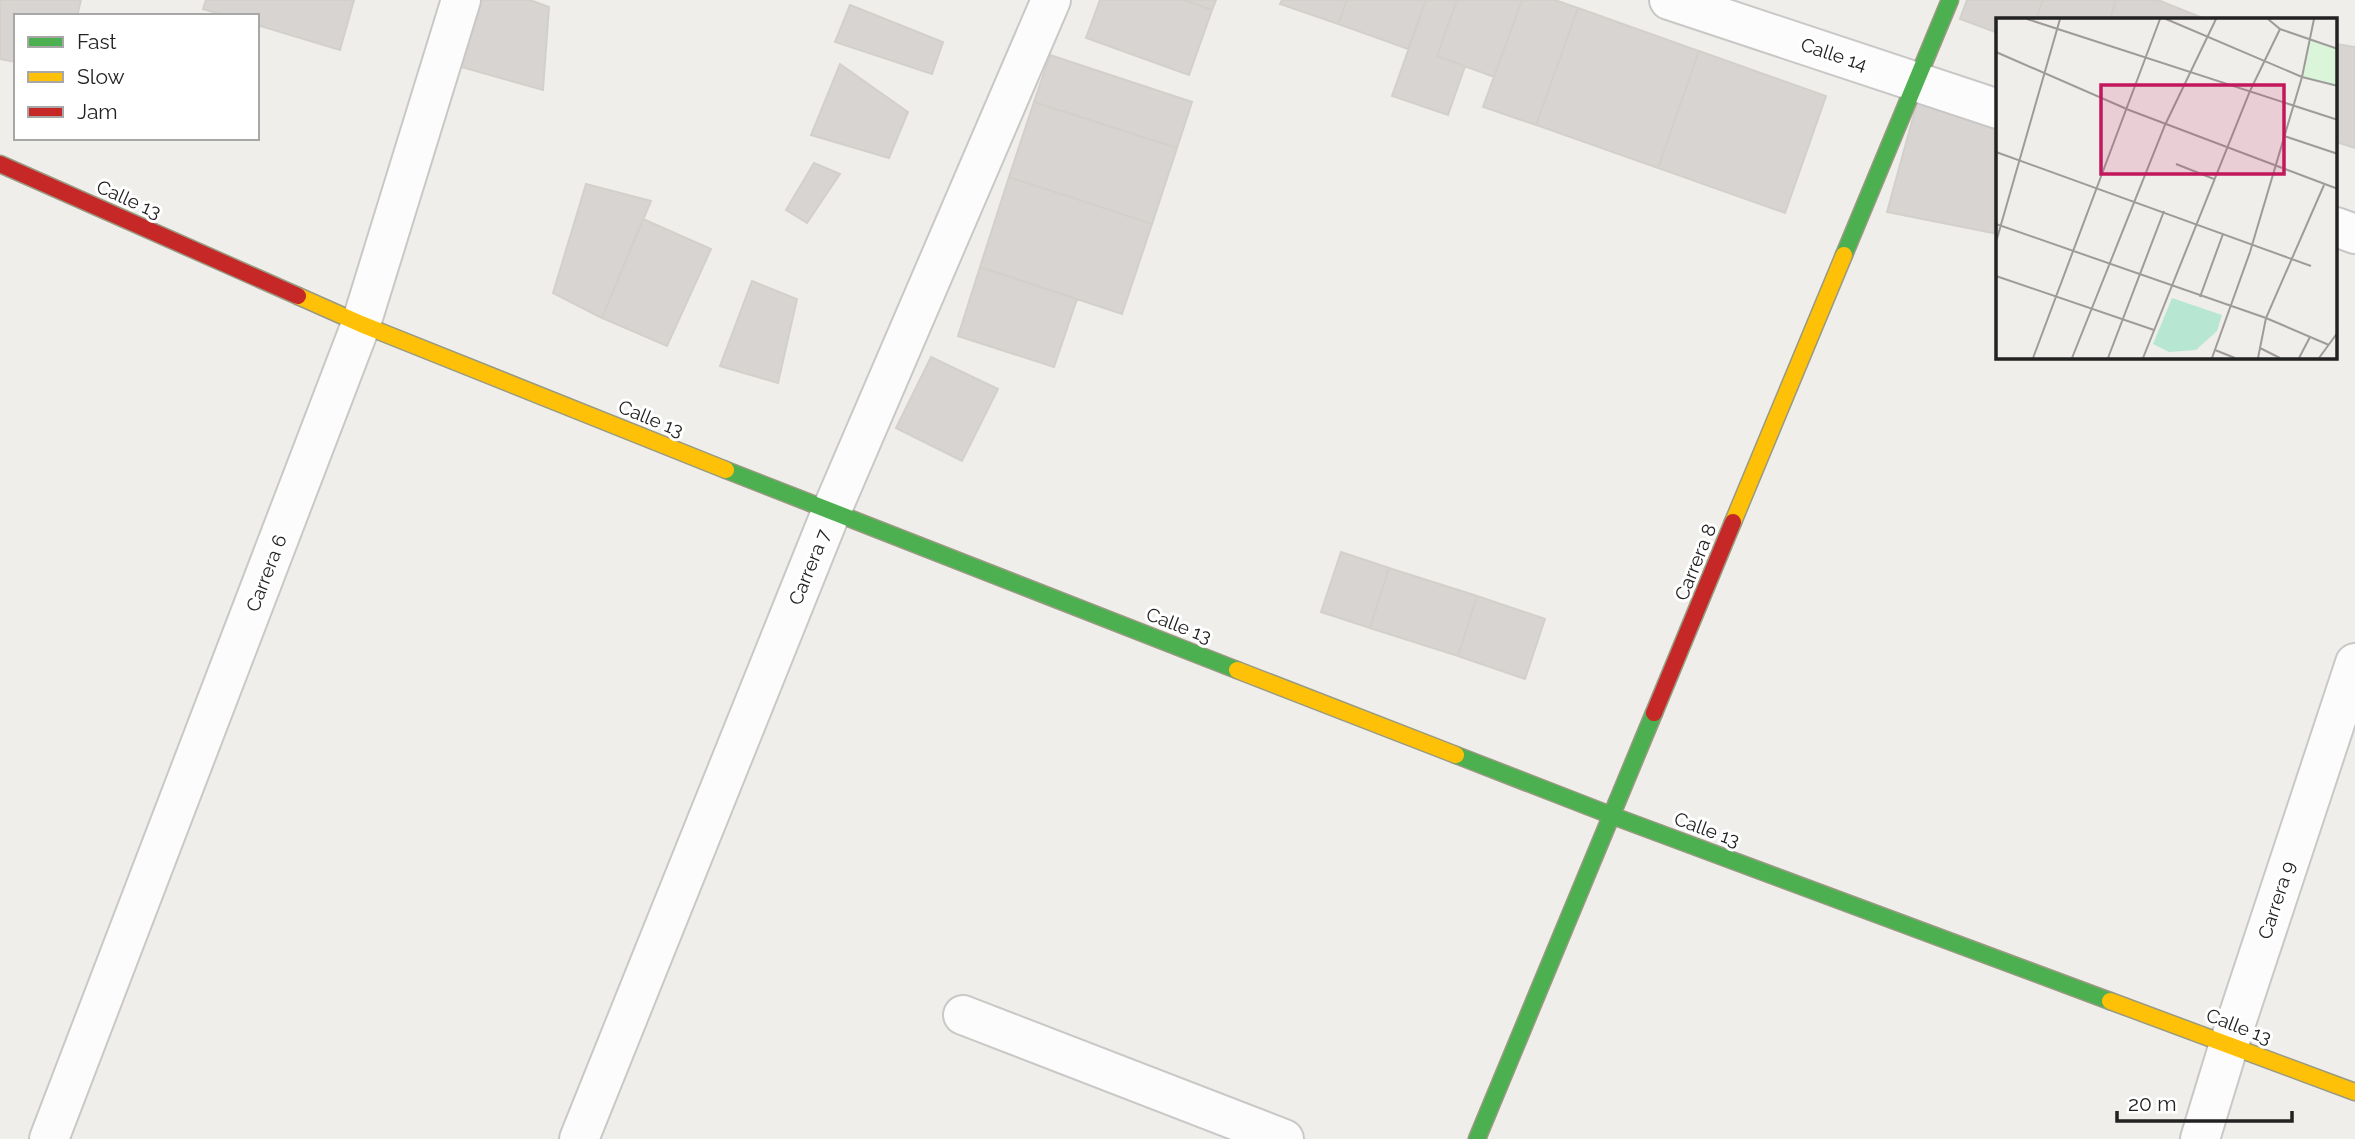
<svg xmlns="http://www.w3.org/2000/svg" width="2355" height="1139" font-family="Raleway,sans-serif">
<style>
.building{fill:#d7d4d2;stroke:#d3d0cc;stroke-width:2}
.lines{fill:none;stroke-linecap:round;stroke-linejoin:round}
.street-casing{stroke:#c9c8c7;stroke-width:42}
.fast-casing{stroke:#999a82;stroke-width:19}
.slow-casing{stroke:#999a82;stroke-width:19}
.jam-casing{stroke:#999a82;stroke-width:19}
.street{stroke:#fdfcfc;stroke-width:38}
.fast{stroke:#4caf50;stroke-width:16}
.slow{stroke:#ffc107;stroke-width:16}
.jam{stroke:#c62828;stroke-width:16}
.labels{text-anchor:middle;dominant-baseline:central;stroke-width:6;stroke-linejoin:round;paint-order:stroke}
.street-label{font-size:19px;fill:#222;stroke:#fff}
.inset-road{fill:none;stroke:#9e9c9b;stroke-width:2}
.view{fill:#c2185b;fill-opacity:0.15;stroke:#c2185b;stroke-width:3.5}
.inset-edge{fill:none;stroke:#222;stroke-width:3.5}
</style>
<rect width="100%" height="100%" fill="#f0eeeb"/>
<!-- building -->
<path class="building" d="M0 0H81L77 16H16V62L0 59Z
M206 0H354L340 50 257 25V16H226L203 9Z
M471 0H530L549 7 543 90 451 64Z
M1100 0H1184L1212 10 1189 75 1086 38Z
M1184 0H1216L1212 10Z
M1282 0H1347L1338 24 1280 4Z
M1347 0H1426L1408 49 1338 24Z
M1426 0H1457L1437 56 1465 66 1448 115 1392 96Z
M1457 0H1522L1494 77 1437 56Z
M1522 0H1555L1578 8 1536 125 1483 107Z
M1967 0H2043L2036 19H1998V33L1960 19Z
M2043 0H2116L2110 19H2036Z
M2116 0H2158L2205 19H2110Z
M850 5 943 42 932 74 835 42Z
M1578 8 1699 51 1658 168 1536 125Z
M2336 44 2355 47V148L2336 142Z
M1699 51 1826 96 1785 213 1658 168Z
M1050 55 1192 102 1177 148 1034 102Z
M840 64 908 112 889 158 811 135Z
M1919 96 1998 116V234L1887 212Z
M1034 102 1177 148 1152 224 1009 177Z
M814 163 840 174 807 223 786 210Z
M1009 177 1152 224 1122 314 980 267Z
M586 184 651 201 602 318 553 293Z
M643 219 711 249 667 346 602 318Z
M980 267 1077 299 1054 367 958 336Z
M752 281 797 299 778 383 720 366Z
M931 357 998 389 962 461 896 428Z
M1341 552 1389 568 1370 628 1321 612Z
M1389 568 1477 596 1458 656 1370 628Z
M1477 596 1545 619 1525 679 1458 656Z"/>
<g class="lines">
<defs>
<path id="street" d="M1669 0 1998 109
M2336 227 2355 234
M963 1015 1284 1139
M49 1139 361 324 461 0
M579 1139 831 512 1051 0
M2200 1139 2229 1044 2355 663"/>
<path id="fast" d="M1844 255 1950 0
M726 470 1237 670
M1456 755 1613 816 2110 1001
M1477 1139 1654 713"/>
<path id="slow" d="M298 296 361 324 726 470
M1733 522 1844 255
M1237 670 1456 755
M2110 1001 2355 1092"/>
<path id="jam" d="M0 164 298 296
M1654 713 1733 522"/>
</defs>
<!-- street casing -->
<use href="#street" class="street-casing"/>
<!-- fast casing -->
<use href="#fast" class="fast-casing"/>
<!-- slow casing -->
<use href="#slow" class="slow-casing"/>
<!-- jam casing -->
<use href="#jam" class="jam-casing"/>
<!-- street -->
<use href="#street" class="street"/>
<!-- fast -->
<use href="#fast" class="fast"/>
<!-- slow -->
<use href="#slow" class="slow"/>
<!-- jam -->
<use href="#jam" class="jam"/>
</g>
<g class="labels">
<!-- street labels -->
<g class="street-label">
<text transform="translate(1834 54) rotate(18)">Calle 14</text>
<text transform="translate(129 199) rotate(24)">Calle 13</text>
<text transform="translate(651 418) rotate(22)">Calle 13</text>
<text transform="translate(1695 562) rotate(-68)">Carrera 8</text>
<text transform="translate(809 567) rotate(-68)">Carrera 7</text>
<text transform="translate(266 573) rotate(-69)">Carrera 6</text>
<text transform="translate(1179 625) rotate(21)">Calle 13</text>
<text transform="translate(1707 829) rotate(20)">Calle 13</text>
<text transform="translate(2276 900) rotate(-72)">Carrera 9</text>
<text transform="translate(2239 1026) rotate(21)">Calle 13</text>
</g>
</g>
<!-- overview -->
<g transform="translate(1996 18)">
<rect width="341" height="341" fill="#f0eeeb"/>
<path d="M314 22 341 31V68L306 59Z" fill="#daf5da"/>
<path d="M176 280 226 297 221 313 200 332 173 334 157 326Z" fill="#b7e6d2"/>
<path class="inset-road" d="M31 1 342 102M170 1 306 59 342 68M272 1 284 11 342 31M0 34 133 92 342 171M288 118 342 136M0 134 315 248M180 146 218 161M0 206 270 300 333 327M0 224 64 1M0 258 158 312M204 279 227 216M264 330 284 340M219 332 239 340M37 340 164 1M76 340 169 107 220 1M112 340 168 193M147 340 254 73 284 11M216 340 254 234 306 59 318 1M262 340 270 300 328 167M303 340 314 319M323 340 342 314"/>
<path class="view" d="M105 67H288V156H105Z"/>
<rect width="341" height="341" class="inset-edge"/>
</g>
<!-- legend -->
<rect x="14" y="14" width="245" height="126" fill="#ffffff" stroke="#a7a7a7" stroke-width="2"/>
<rect x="28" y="37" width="35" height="10" fill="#4caf50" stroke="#a7a7a7" stroke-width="2"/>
<text x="77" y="49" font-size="21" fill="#222222">Fast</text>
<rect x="28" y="72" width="35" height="10" fill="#ffc107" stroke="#a7a7a7" stroke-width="2"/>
<text x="77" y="84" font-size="21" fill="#222222">Slow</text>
<rect x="28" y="107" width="35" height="10" fill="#c62828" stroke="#a7a7a7" stroke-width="2"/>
<text x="77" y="119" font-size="21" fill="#222222">Jam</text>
<!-- scale -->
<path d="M2117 1111v10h175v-10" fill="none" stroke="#222222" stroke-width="3.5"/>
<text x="2128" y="1111" font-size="21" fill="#222222" stroke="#ffffff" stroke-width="5" paint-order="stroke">20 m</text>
</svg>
